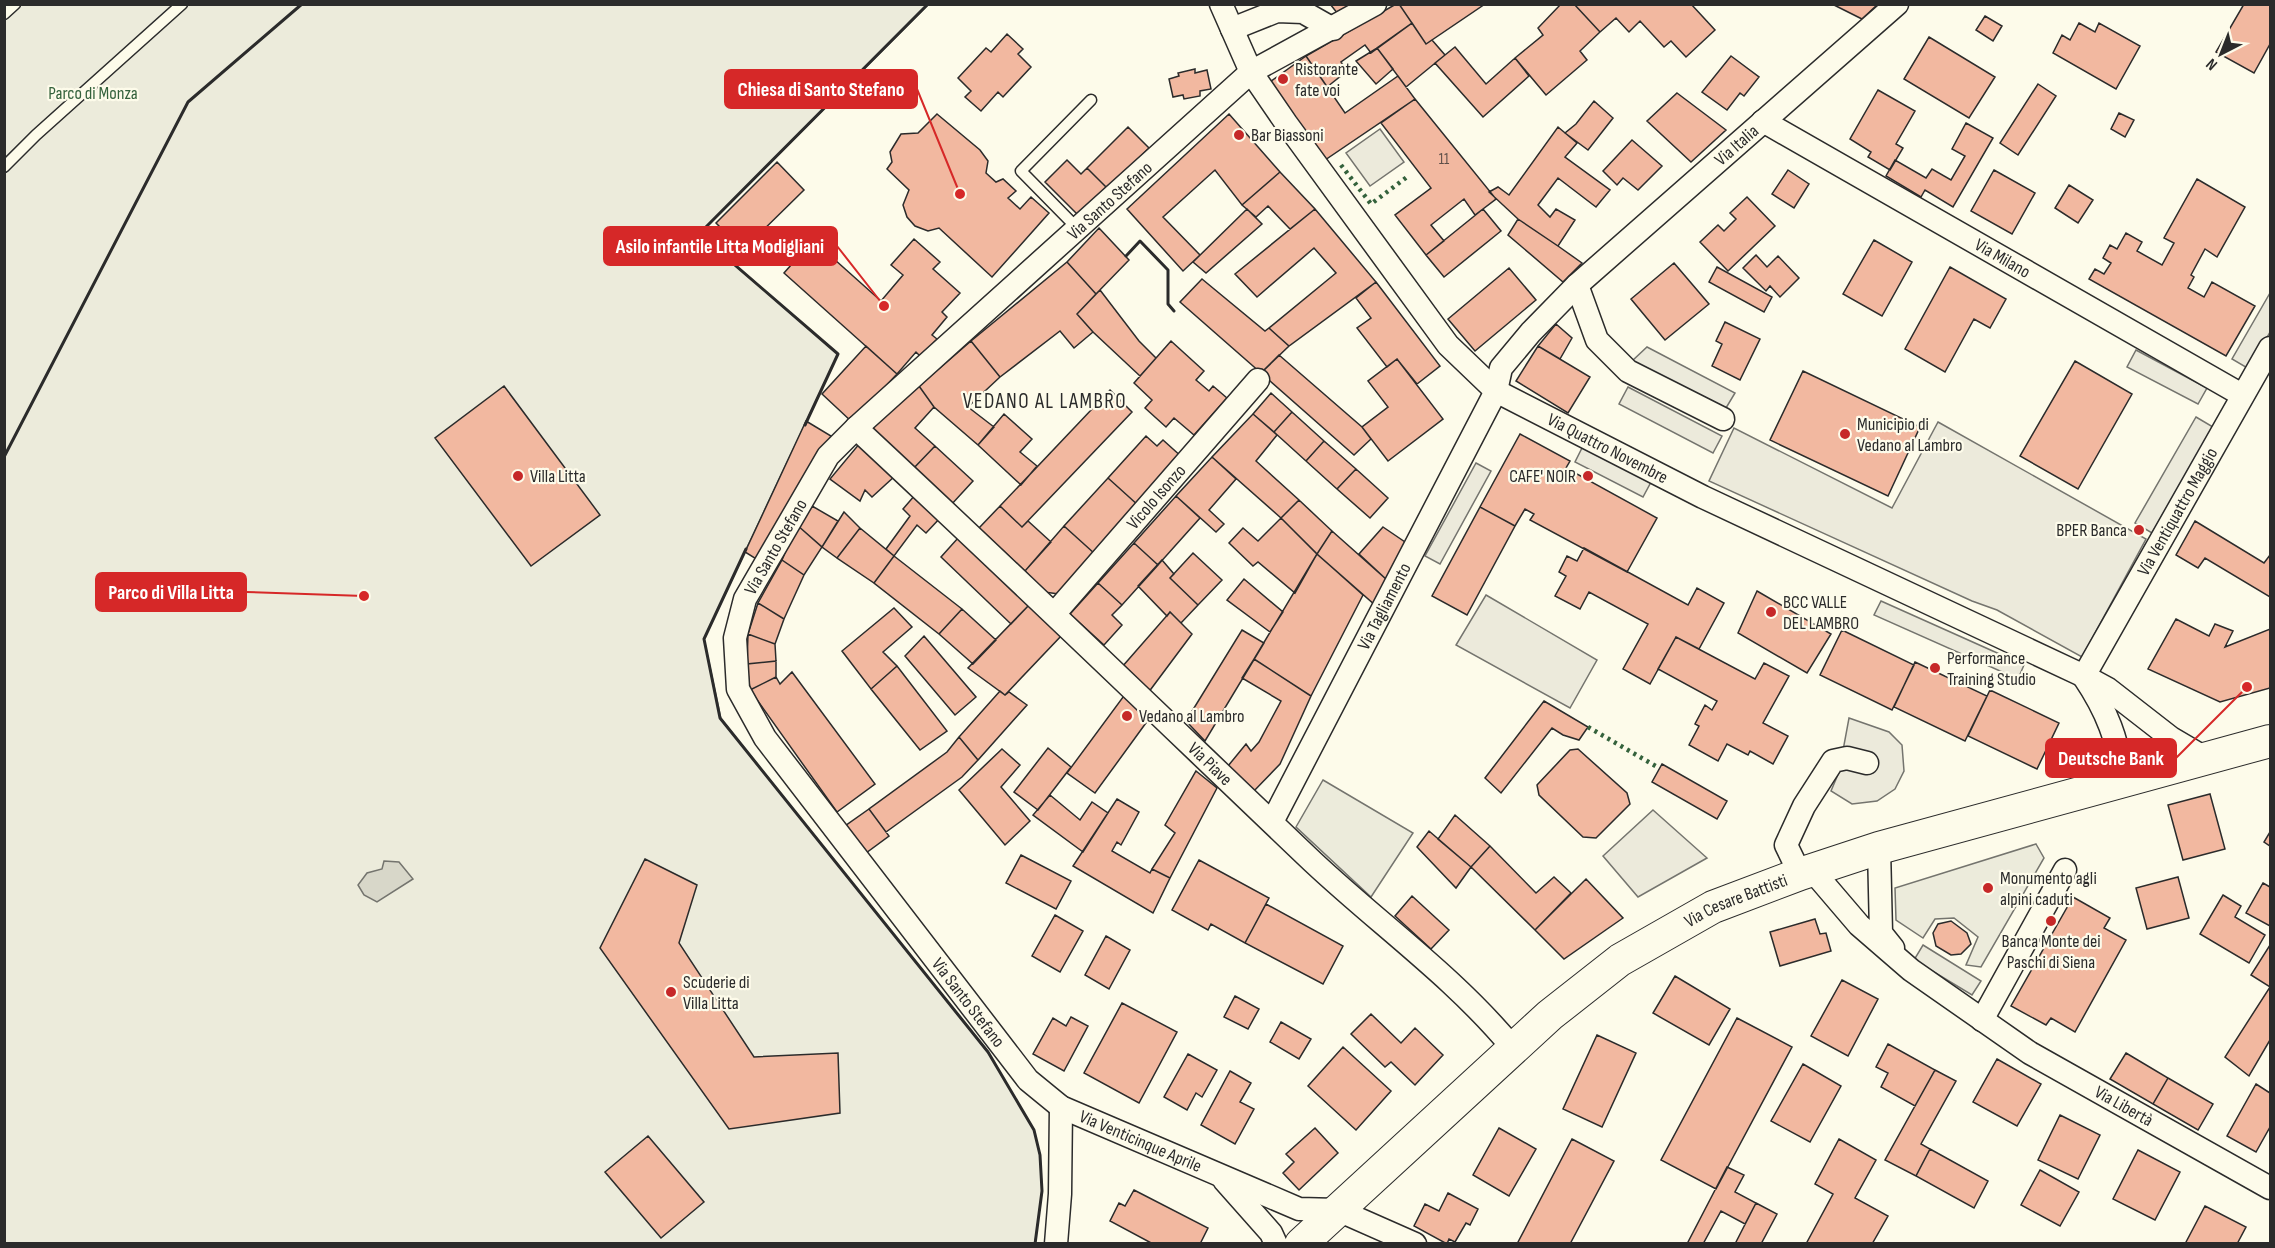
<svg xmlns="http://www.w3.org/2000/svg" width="2275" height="1248" font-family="'Sofia Sans Condensed',sans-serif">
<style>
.green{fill:#ecebdb;stroke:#74746e;stroke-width:1.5}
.parking{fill:#eceadb;stroke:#74746e;stroke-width:1.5}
.water{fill:#d8d7c9;stroke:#74746e;stroke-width:1.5}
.building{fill:#f2b8a0;stroke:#2b2b2b;stroke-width:1.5}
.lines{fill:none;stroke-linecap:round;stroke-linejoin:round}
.lane-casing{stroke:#2b2b2b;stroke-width:13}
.street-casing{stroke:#2b2b2b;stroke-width:25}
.secondary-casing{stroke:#2b2b2b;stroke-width:34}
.lane{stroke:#fdfbea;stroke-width:10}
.street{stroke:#fdfbea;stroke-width:22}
.secondary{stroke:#fdfbea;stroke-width:32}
.hedge{stroke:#34623c;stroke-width:4.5;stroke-dasharray:3 4.5;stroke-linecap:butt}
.wall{stroke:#2b2b2b;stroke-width:3}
.poi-dot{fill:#c62828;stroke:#fdfbea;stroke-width:2}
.labels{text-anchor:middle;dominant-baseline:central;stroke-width:4.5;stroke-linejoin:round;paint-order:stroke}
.number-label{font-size:15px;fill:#5d4e48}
.poi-label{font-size:18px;fill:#2b2b2b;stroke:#fdfbea;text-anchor:start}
.park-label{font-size:18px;fill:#34623c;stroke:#fdfbea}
.street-label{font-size:18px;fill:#2b2b2b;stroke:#fdfbea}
.quarter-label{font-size:21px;letter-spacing:1.5px;fill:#2b2b2b;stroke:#fdfbea}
.leader{fill:none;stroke:#d62828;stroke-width:2}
.callout-dot{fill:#d62828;stroke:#fdfbea;stroke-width:2}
.callout{fill:#d62828;stroke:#d62828;stroke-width:2}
.callout-label{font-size:20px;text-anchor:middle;font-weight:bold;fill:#fff}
</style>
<rect width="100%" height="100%" fill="#fdfbea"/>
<!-- green -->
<path class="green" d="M4 5H928L699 234 838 354 704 639 721 719 988 1052 1034 1130 1040 1155 1042 1191 1035 1243H5Z
M1323 780 1413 833 1371 897 1296 827Z
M2036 844 2044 858 1981 967 1966 965 1978 937 1954 918 1935 919 1923 938 1896 920 1895 888Z"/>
<!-- parking -->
<path class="parking" d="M1380 129 1404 162 1370 186 1346 153Z
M2270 293V332L2249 369 2232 359Z
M1647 347 1735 393 1726 408 1632 361Z
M2136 350 2207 388 2198 404 2127 367Z
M1628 387 1722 436 1713 453 1619 404Z
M2196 417 2213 427 2152 533 2135 523Z
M1938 422 2146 539 2082 657 1997 610 1972 601 1709 481 1734 428 1892 508Z
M1583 446 1651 482 1643 497 1575 462Z
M1476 463 1491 471 1440 564 1425 556Z
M1486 595 1597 660 1570 708 1456 645Z
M1881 601 2024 665 2018 679 1874 615Z
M1849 718 1889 732 1902 745 1904 771 1895 789 1877 801 1852 804 1831 791 1839 772Z
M1653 810 1707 858 1638 897 1603 856Z
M1923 945 1981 981 1972 995 1914 960Z"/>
<!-- water -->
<path class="water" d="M384 861 399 862 413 879 377 902 364 895 358 885 367 873 382 869Z"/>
<!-- building -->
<path class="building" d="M1330 4H1353L1338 14Z
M1396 4H1399L1412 23 1371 53 1365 45 1341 62 1347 71 1327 87 1306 56Z
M1399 4H1485L1426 44Z
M1561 4H1574L1600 32 1580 51 1587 60 1546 95 1515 58 1543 35 1538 28Z
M1574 4H1691L1715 30 1686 57 1671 41 1664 47 1640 21 1629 32 1616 18 1600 32Z
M1832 4H1878L1862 19Z
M2244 4H2270V44L2254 73 2216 52Z
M1985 16 2002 26 1993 41 1976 30Z
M1412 23 1426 44 1432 40 1445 55 1406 87 1377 48Z
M2079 23 2095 32 2099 23 2140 46 2116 89 2053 53 2062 35 2070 40Z
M1007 34 1023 49 1018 54 1031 67 1003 97 998 92 981 111 965 97 971 91 958 78 986 48 991 52Z
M1929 37 1995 77 1969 118 1904 79Z
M1455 47 1486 84 1515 58 1529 76 1483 117 1435 63Z
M1377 48 1393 69 1376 84 1356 61Z
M1306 56 1345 113 1398 76 1415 99 1325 160 1270 82Z
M1731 56 1759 77 1744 96 1740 93 1727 110 1702 92Z
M1195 69V73L1207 70 1211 89 1200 91V96L1184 99 1183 95 1173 97 1169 79 1179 76 1178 73Z
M2038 84 2056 96 2018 155 2000 143Z
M1878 90 1915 111 1896 144 1903 148 1890 170 1868 157 1871 152 1850 139Z
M1677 93 1726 130 1691 162 1647 121Z
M1415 99 1496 199 1475 215 1464 199 1431 225 1444 241 1426 255 1395 215 1431 188 1381 123Z
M1594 101 1613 118 1588 150 1565 133 1576 124Z
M2119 113 2134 120 2125 137 2111 129Z
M937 114 980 150 988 161 986 173 996 182 1003 179 1016 191 1008 198 1020 209 1031 197 1049 213 992 277 939 228 928 231 915 226 907 217 903 205 909 190 887 169 892 162 890 152 901 134 918 133Z
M1229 114 1280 172 1242 205 1215 170 1163 217 1200 255 1183 271 1127 209Z
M1966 123 1993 138 1953 207 1925 190 1921 197 1886 176 1895 160 1926 178 1932 169 1951 180 1965 156 1952 149Z
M1128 127 1149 148 1108 189 1087 168Z
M1558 127 1577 143 1565 157 1610 190 1596 207 1558 178 1538 205 1550 217 1556 209 1575 220 1558 246 1518 219 1489 192 1498 187 1509 195Z
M1632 140 1662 166 1638 190 1623 178 1617 185 1603 171Z
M1067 160 1081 174 1087 168 1108 189 1080 217 1045 182Z
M777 162 804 190 743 250 716 223Z
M1788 170 1809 184 1794 208 1772 194Z
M1994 170 2035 193 2012 234 1971 211Z
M1280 172 1315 209 1290 229 1268 206 1256 217 1242 205Z
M2197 179 2245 207 2217 257 2205 249 2191 275 2194 277 2188 288 2204 297 2212 282 2255 306 2226 356 2089 279 2095 269 2104 274 2111 263 2103 258 2110 245 2117 249 2126 233 2142 242 2137 251 2162 265 2174 243 2164 238Z
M2069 185 2093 200 2078 223 2055 208Z
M1747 197 1775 226 1728 271 1700 242 1718 225 1724 231 1736 219 1730 213Z
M1247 209 1262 224 1206 273 1193 262Z
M1315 209 1376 282 1289 346 1269 328 1336 273 1314 248 1257 297 1235 274Z
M1483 209 1501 231 1444 277 1426 255Z
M1518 219 1558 246 1582 263 1563 282 1508 235Z
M1099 228 1129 260 1096 294 1067 262Z
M816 237 837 256 834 259 881 301 903 275 891 265 914 239 940 262 933 269 960 293 942 312 947 317 932 335 937 339 921 357 916 352 897 374 784 273Z
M1874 240 1912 262 1882 316 1843 294Z
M1756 255 1767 267 1778 256 1799 278 1780 297 1770 286 1766 291 1743 268Z
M1067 262 1096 294 1077 314 1093 332 1074 348 1060 331 1000 377 971 341Z
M1674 263 1709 304 1665 340 1631 299Z
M1717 267 1772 297 1764 312 1709 282Z
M1950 267 2006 299 1990 328 1974 319 1945 372 1905 349Z
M1509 268 1536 300 1475 351 1448 319Z
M1202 279 1265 331 1269 328 1289 346 1261 373 1180 302Z
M1376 282 1440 366 1417 384 1397 359 1387 367 1357 328 1371 318 1356 298Z
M1100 290 1139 341 1156 358 1140 376 1093 332 1077 314Z
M1725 322 1760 339 1740 380 1712 366 1722 344 1716 341Z
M1556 324 1572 338 1560 359 1538 346Z
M971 341 1000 377 968 407 994 427 978 445 934 407 919 386Z
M1171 341 1204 371 1196 380 1209 391 1213 386 1227 398 1194 435 1174 418 1166 427 1145 408 1152 400 1134 383Z
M866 346 897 374 852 422 822 394Z
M1538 346 1590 377 1568 413 1516 381Z
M1279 355 1362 427 1371 439 1354 455 1261 373Z
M1397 359 1443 419 1388 461 1362 427 1388 407 1368 381Z
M2075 361 2132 394 2078 489 2020 456Z
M1803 371 1920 427 1888 496 1770 440Z
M504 386 600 515 531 566 435 438Z
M919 386 934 407 915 428 935 446 912 470 871 429Z
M1110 390 1132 412 1022 527 1000 506Z
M1271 393 1292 412 1274 432 1253 414Z
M1292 412 1324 441 1306 461 1274 432Z
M1004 414 1032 439 1020 452 1037 466 1021 485 978 445Z
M1253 414 1277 435 1256 461 1299 500 1281 518 1212 457Z
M806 421 831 436 761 562 745 552Z
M1520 434 1570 461 1566 468 1657 518 1627 572 1530 520 1534 514 1525 509 1515 526 1480 507Z
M1146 436 1157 446 1163 440 1183 458 1139 506 1108 478Z
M1324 441 1356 469 1337 489 1306 461Z
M860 443 896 475 872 497 865 490 860 501 830 479Z
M935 446 973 481 951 505 912 470Z
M1212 457 1236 479 1209 510 1224 524 1216 532 1176 496Z
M1356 469 1388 498 1370 518 1337 489Z
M1108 478 1139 506 1095 554 1064 526Z
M915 495 941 517 926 533 917 525 894 556 886 549 910 516 903 509Z
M1176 496 1200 518 1158 565 1134 543Z
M1299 500 1332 531 1317 554 1281 518Z
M812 506 838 521 822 547 797 525Z
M1000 506 1022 527 1028 521 1051 542 1025 571 979 528Z
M1480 507 1515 526 1467 615 1432 596Z
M844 512 860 528 837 558 822 547Z
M1281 518 1317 554 1295 593 1258 562 1253 566 1229 543 1243 528 1258 541Z
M2195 521 2264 563 2270 555V597L2205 558 2198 568 2176 555Z
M797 525 822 547 804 575 782 560Z
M1064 526 1095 554 1059 594 1044 592 1025 571Z
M1383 527 1405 542 1387 580 1359 554Z
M860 528 894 556 874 583 837 558Z
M1332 531 1387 580 1375 605 1317 554Z
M958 538 1029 605 1011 624 941 557Z
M1134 543 1158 565 1122 605 1098 583Z
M1584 548 1688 605 1697 588 1724 603 1699 649 1676 637 1650 684 1623 669 1648 624 1589 592 1580 609 1555 596 1566 576 1559 572 1567 556 1577 561Z
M1193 553 1222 580 1198 605 1170 578Z
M1317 554 1363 595 1311 696 1254 659Z
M894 556 962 609 939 634 874 583Z
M782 560 804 575 784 619 758 603Z
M1162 560 1174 574 1170 578 1198 605 1181 623 1170 612 1167 616 1138 586Z
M1244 579 1283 612 1270 632 1227 600Z
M1098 583 1122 605 1112 615 1122 625 1104 645 1070 614Z
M1757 591 1831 634 1807 673 1738 633Z
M758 603 784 619 775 644 748 634Z
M1029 605 1062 635 1005 695 968 668Z
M894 608 912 627 883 652 897 666 871 689 842 651Z
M962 609 996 640 973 664 939 634Z
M1170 612 1192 634 1148 693 1122 667Z
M2176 619 2209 636 2215 624 2233 631 2225 647 2270 629V688L2220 702 2148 669Z
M1242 630 1264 643 1205 741 1186 721Z
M1842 630 1914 665 1892 710 1820 675Z
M748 634 775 644 776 661 747 664Z
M924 636 976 697 955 715 905 656Z
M1676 637 1755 679 1764 663 1789 676 1763 723 1788 736 1773 764 1750 751 1748 755 1727 744 1718 761 1689 745 1699 726 1695 724 1705 705 1712 710 1717 701 1658 669Z
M1254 659 1311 696 1280 764 1253 792 1228 766 1246 744 1251 751 1259 742 1281 701 1242 678Z
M776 661V677L750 690 747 664Z
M1915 662 1987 696 1965 741 1894 707Z
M897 666 947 731 920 750 871 689Z
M792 672 875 784 837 812 750 690 776 677 780 684Z
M1990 690 2059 723 2037 769 1968 736Z
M1000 691 1005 695 1009 692 1027 705 978 760 959 737Z
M1126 693 1151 716 1095 793 1067 773Z
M1544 701 1588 727 1579 740 1563 735 1552 728 1501 793 1485 778Z
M959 737 978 760 962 777 886 832 869 809 947 752Z
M1048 748 1071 767 1038 810 1014 792Z
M1002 749 1020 765 1001 787 1030 821 1005 845 959 790Z
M1578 749 1627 793 1630 804 1596 838 1583 837 1539 795 1537 785 1570 750Z
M1662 764 1727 801 1717 819 1652 782Z
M1196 771 1217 788 1170 878 1152 869 1175 833 1165 825Z
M2210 794 2225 849 2183 860 2168 805Z
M1050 795 1080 820 1092 802 1108 813 1083 852 1033 815Z
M1117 799 1139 812 1121 845 1117 842 1112 851 1150 873 1152 869 1170 878 1153 913 1073 866Z
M869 809 889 836 866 853 845 826Z
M1455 815 1490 846 1471 867 1438 839Z
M1429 831 1471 867 1456 888 1417 847Z
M2270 832V846L2264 842Z
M1490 846 1536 893 1554 877 1571 893 1535 930 1471 867Z
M1021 855 1071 881 1056 909 1006 883Z
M645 859 697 885 679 943 754 1057 838 1053 840 1113 729 1129 600 948Z
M1199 860 1269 898 1245 943 1211 924 1208 930 1172 910Z
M2178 877 2189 918 2147 929 2136 888Z
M1586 879 1623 918 1564 959 1535 930Z
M2263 883 2270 887V926L2246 913Z
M2223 895 2241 906 2235 917 2265 935 2249 963 2200 934Z
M1412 896 1449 930 1431 949 1395 916Z
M2073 897 2110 918 2104 928 2126 940 2075 1032 2051 1018 2046 1025 2011 1006Z
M1266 904 1343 946 1323 984 1245 943Z
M1055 915 1083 931 1060 972 1032 956Z
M1815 919 1820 934 1826 933 1831 951 1780 966 1770 932Z
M1951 921 1967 933 1971 944 1961 954 1951 955 1936 946 1933 933 1938 924Z
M1106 936 1130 950 1109 989 1085 975Z
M2270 945V987L2251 975Z
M1675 976 1730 1009 1709 1045 1653 1013Z
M1842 980 1878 999 1848 1056 1811 1036Z
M2270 987V1040L2249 1076 2225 1057Z
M1235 996 1259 1009 1248 1029 1224 1017Z
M1122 1003 1177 1032 1139 1103 1084 1073Z
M1371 1014 1401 1043 1415 1028 1443 1055 1415 1085 1391 1062 1385 1067 1351 1034Z
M1071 1017 1088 1026 1064 1071 1033 1054 1053 1018 1066 1026Z
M1737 1018 1792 1047 1716 1189 1661 1160Z
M1281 1022 1311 1039 1299 1059 1270 1042Z
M1597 1035 1636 1053 1602 1127 1563 1109Z
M1888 1044 1935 1070 1915 1106 1881 1087 1888 1073 1876 1067Z
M1343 1047 1391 1091 1356 1130 1308 1086Z
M2126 1053 2168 1078 2153 1104 2110 1079Z
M1188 1054 1217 1070 1202 1097 1196 1093 1187 1110 1164 1097Z
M1997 1059 2041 1084 2017 1126 1973 1102Z
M1803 1064 1841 1086 1810 1142 1771 1121Z
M1935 1070 1956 1081 1921 1144 1930 1149 1916 1176 1885 1160Z
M1230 1071 1251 1083 1240 1102 1254 1109 1235 1144 1201 1125Z
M2168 1078 2213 1104 2198 1130 2153 1104Z
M2256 1084 2270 1093V1127L2256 1152 2227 1136Z
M2060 1115 2100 1135 2078 1179 2038 1160Z
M1315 1128 1338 1153 1299 1190 1283 1173 1294 1162 1286 1154Z
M1499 1128 1536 1149 1509 1196 1473 1175Z
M648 1136 704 1202 661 1238 605 1172Z
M1572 1139 1614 1161 1570 1244H1517Z
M1839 1139 1876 1160 1855 1198 1888 1216 1872 1244H1806L1833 1194 1815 1184Z
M1930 1149 1988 1181 1974 1208 1916 1176Z
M2138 1150 2180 1172 2155 1220 2113 1199Z
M1727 1167 1744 1175 1735 1192 1756 1203 1745 1224 1721 1211 1703 1244H1687Z
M2040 1170 2079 1192 2060 1226 2021 1205Z
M1134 1190 1208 1228 1200 1244H1153L1110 1221 1119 1203 1125 1206Z
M1448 1193 1478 1209 1470 1225 1466 1223 1455 1242 1449 1239 1447 1244 1414 1226 1425 1204 1439 1211Z
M1756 1203 1777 1214 1761 1244H1735Z
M2205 1206 2246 1227 2237 1244H2185Z"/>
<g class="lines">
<defs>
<path id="lane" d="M4 14 15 4
M4 167 36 135 182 4
M1078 229 1021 171 1091 100"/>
<g id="street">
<path id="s1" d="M1221 4 1251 72 1286 123 1448 345 1496 391 1703 497 2084 676 2108 689 2171 738 2205 758"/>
<path id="s2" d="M1375 4 1251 72 856 428 828 456 745 599 735 638 738 689 765 738 1028 1080 1061 1107 1299 1209 1338 1210 1415 1244"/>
<path d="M1232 29 1277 11 1303 12 1333 29"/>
<path id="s3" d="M1763 121 2242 395"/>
<path d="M1577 285 1597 340 1628 371 1723 419"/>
<path id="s4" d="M856 428C1010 571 1161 717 1313 862 1379 924 1454 977 1512 1047"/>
<path id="s5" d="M1055 613 1258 380"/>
<path id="s6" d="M2084 676 2270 348"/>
<path d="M2084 677C2107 711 2118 740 2123 780"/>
<path id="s7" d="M1272 822 1496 391 1501 368 1531 332 1577 285 1897 4"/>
<path d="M1879 848 1881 933 1893 948"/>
<path id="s8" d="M1812 870 1859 925 1911 970 2030 1053 2270 1188"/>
<path d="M1800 874 1786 845 1804 806 1833 761 1847 758 1867 763"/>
<path d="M1982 1020 2065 870"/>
<path d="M1224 1180 1271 1233 1276 1244"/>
<path d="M1056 1244 1060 1194 1061 1107"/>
</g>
<g id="secondary">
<path id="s9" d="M1301 1244 1550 1015 1620 960 1713 907 1800 874 1879 848 2270 741"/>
</g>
</defs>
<!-- lane casing -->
<use href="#lane" class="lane-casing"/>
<!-- street casing -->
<use href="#street" class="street-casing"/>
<!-- secondary casing -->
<use href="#secondary" class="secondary-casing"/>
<!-- lane -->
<use href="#lane" class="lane"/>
<!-- street -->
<use href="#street" class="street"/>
<!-- secondary -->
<use href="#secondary" class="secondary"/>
<!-- hedge -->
<path class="hedge" d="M1341 165 1371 204 1407 177
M1588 727 1659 768"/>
<!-- wall -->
<path class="wall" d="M1126 256 1140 241 1168 270V304L1174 311
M805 425 838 354 699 234 928 4
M4 457 188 102 302 4
M746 549 704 639 720 718 988 1052 1034 1130 1040 1155 1042 1191 1035 1244"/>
</g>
<!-- markers -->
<g class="poi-dot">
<circle cx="1283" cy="79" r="6"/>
<circle cx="1239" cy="135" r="6"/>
<circle cx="1845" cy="434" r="6"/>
<circle cx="518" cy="476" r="6"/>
<circle cx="1588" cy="476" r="6"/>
<circle cx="2139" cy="530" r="6"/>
<circle cx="1771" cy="612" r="6"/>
<circle cx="1935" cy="668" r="6"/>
<circle cx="1127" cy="716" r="6"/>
<circle cx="1988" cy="888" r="6"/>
<circle cx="2051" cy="921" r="6"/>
<circle cx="671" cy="992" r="6"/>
</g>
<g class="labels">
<!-- number labels -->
<g class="number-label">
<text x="1444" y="159">11</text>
</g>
<!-- poi labels -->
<g class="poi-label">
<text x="1295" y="69">Ristorante<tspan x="1295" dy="21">fate voi</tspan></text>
<text x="1251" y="135">Bar Biassoni</text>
<text x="1857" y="424">Municipio di<tspan x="1857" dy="21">Vedano al Lambro</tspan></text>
<text x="530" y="476">Villa Litta</text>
<text x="1576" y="476" text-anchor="end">CAFE' NOIR</text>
<text x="2127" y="530" text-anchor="end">BPER Banca</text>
<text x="1783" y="602">BCC VALLE<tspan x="1783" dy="21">DEL LAMBRO</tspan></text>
<text x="1947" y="658">Performance<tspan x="1947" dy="21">Training Studio</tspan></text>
<text x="1139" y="716">Vedano al Lambro</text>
<text x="2000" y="878">Monumento agli<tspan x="2000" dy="21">alpini caduti</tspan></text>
<text x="2051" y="941" text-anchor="middle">Banca Monte dei<tspan x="2051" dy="21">Paschi di Siena</tspan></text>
<text x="683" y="982">Scuderie di<tspan x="683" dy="21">Villa Litta</tspan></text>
</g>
<!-- park labels -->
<g class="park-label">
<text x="93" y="93">Parco di Monza</text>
</g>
<!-- street labels -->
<g class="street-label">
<text stroke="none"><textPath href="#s7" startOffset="834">Via Italia</textPath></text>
<text transform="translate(1110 201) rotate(-42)">Via Santo Stefano</text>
<text stroke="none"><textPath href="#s3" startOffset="276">Via Milano</textPath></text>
<text stroke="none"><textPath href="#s1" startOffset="603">Via Quattro Novembre</textPath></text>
<text stroke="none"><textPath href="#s5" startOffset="154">Vicolo Isonzo</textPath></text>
<text stroke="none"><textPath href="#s6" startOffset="189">Via Ventiquattro Maggio</textPath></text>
<text transform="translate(776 547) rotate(-60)">Via Santo Stefano</text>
<text stroke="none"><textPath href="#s7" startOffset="243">Via Tagliamento</textPath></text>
<text stroke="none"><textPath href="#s4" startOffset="488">Via Piave</textPath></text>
<text stroke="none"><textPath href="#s9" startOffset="558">Via Cesare Battisti</textPath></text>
<text stroke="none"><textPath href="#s2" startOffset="1359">Via Santo Stefano</textPath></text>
<text stroke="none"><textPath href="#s8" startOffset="394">Via Libertà</textPath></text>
<text stroke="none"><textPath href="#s2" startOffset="1586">Via Venticinque Aprile</textPath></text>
</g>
<!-- quarter labels -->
<g class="quarter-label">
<text x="1045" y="401">VEDANO AL LAMBRO</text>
</g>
</g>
<!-- callouts -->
<path class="leader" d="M960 194L917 89M884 306L837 246M364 596L246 592M2247 687L2176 758"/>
<g class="callout-dot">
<circle cx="960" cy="194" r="6"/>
<circle cx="884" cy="306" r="6"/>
<circle cx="364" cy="596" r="6"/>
<circle cx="2247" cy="687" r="6"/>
</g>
<g class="callout">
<rect x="725" y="70" width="192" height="38" rx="6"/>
<rect x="604" y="227" width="233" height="38" rx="6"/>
<rect x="96" y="573" width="150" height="38" rx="6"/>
<rect x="2046" y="739" width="130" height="38" rx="6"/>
</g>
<g class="callout-label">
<text x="821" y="96">Chiesa di Santo Stefano</text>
<text x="720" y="253">Asilo infantile Litta Modigliani</text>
<text x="171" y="599">Parco di Villa Litta</text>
<text x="2111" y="765">Deutsche Bank</text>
</g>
<!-- border -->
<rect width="2275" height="1248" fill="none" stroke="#2b2b2b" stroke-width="12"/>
<!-- north arrow -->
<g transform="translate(2221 54) rotate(222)" stroke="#fdfbea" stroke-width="4.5" paint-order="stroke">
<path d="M0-4.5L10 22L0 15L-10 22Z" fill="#2b2b2b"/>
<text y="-9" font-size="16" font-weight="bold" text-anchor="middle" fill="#2b2b2b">N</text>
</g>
</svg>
